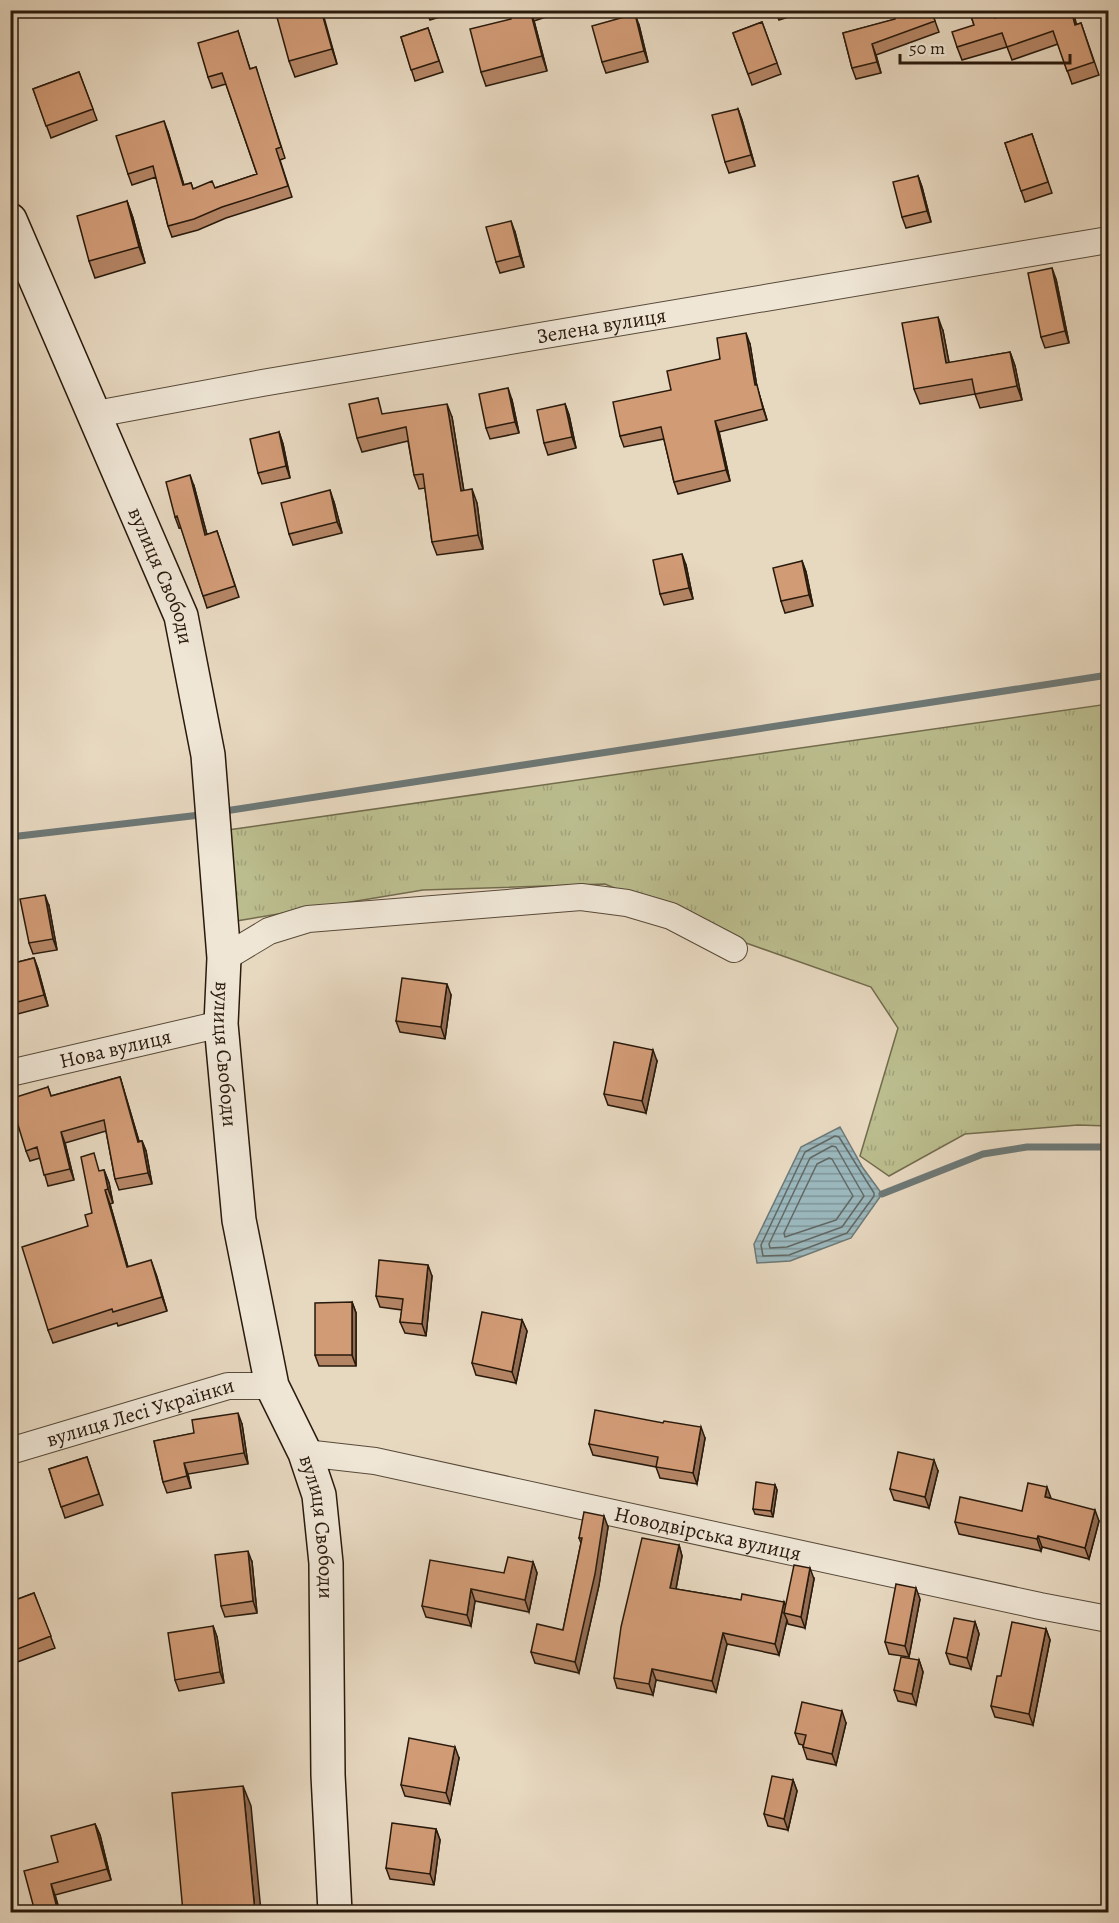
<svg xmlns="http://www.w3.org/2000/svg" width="1119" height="1923" font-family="Alegreya,serif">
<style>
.grass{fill:url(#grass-tufts);stroke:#726c4d;stroke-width:1.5}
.water{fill:url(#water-rules);stroke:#6d7876;stroke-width:1.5}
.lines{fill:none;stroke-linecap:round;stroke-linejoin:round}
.shore{stroke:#626864;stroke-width:1.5}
.stream{stroke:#6d7876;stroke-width:7}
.minor-casing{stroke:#584a39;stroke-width:28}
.secondary-casing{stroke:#291a0c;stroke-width:36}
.minor{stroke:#efe6d6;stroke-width:26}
.secondary{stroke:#efe6d6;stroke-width:33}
.wall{fill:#b48565;stroke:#291a0c;stroke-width:1.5}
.shaded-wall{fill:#926c53;stroke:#291a0c;stroke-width:1.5}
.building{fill:#d19b76;stroke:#291a0c;stroke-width:1.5}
.labels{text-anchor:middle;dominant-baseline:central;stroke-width:6;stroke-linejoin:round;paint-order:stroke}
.street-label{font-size:21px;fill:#291a0c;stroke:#efe6d6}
</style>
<defs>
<pattern id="grass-tufts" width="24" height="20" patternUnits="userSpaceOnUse" patternTransform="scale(1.5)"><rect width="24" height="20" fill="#bbbd8e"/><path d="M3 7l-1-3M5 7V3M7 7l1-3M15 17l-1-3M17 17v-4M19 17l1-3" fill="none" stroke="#a1a279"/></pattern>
<pattern id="water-rules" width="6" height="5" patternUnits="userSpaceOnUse" patternTransform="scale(1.5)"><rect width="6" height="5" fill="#9bb7bc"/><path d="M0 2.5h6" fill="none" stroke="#7e9497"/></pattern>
</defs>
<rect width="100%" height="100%" fill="#e7d8c0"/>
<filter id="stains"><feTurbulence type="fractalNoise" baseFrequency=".00333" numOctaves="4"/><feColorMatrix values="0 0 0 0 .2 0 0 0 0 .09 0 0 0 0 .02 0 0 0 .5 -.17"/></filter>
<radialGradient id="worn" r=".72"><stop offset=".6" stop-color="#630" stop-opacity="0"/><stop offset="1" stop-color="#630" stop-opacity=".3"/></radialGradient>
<!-- grass -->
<path class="grass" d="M1108 704V1126L1078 1125 965 1134 889 1176 860 1156 898 1028 871 987 746 943 605 884 423 890 230 922 228 830Z"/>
<!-- water -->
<path class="water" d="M840 1127 863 1168 882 1194 851 1238 790 1261 757 1263 754 1244 801 1147Z"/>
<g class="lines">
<!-- shore -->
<path class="shore" d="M835 1136 839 1137 874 1193V1196L847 1233 789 1255 763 1256 761 1245 805 1152Z
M832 1146 836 1147 864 1196 842 1227 787 1247 770 1248 769 1244 810 1158Z
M829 1158 832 1159 853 1196 836 1220 785 1237 784 1233 817 1164Z"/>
<!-- stream -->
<path class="stream" d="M225 811 1108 675
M10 837 200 815
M882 1194 983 1154 1027 1147H1108"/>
<defs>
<g id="minor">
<path id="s1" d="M96 414 262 383 1108 240"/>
<path d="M224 958 269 931 308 919 581 897 627 903 671 916 734 949"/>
<path id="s2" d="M10 1073 221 1024"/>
<path id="s3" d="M10 1451 228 1386H272"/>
<path id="s4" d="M305 1453 375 1461 1040 1606 1108 1619"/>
</g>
<g id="secondary">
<path id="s5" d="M10 220 181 616 208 755 224 958 221 1024 239 1220 272 1386 305 1453 319 1495 326 1563 328 1775 335 1912"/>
</g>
</defs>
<!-- minor casing -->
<use href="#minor" class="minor-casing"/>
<!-- secondary casing -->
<use href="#secondary" class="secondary-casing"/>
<!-- minor -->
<use href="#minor" class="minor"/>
<!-- secondary -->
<use href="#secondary" class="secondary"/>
</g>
<!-- wall -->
<path class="wall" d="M321 10 337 64 295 77 289 61Z
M426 10H461L430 20Z
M509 10H558V13L534 21 547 71 486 86 481 72 511 19Z
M775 10H810L779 20Z
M931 10 939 32 876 55 881 73 856 79 852 68 843 33Z
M969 10H994L996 17 1073 10 1076 25 1081 23 1099 75 1072 84 1058 44 1012 60 1007 47 962 60 957 47 974 25Z
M762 22 781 74 752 85 733 33Z
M639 25 648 62 606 73 602 62Z
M428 28 443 72 415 81 401 37Z
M238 31 250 69 256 67 259 78 285 158 280 160 292 197 226 218 198 230 172 237 168 226 156 177 132 185 128 174 168 132 184 185 191 183 193 189 215 188 257 174 226 84 212 88 208 77Z
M79 72 97 120 51 138 33 89Z
M738 109 742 120 755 166 729 173 725 162Z
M1032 134 1052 193 1025 202 1005 143Z
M918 176 922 187 931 222 906 228 902 217Z
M127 201 133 218 145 263 95 278 89 261Z
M515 232 524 267 500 273 496 262Z
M1056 279 1069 343 1045 348 1041 337Z
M943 331 949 363 1010 352 1015 366 1022 400 980 408 975 394 920 404 914 389Z
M750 344 757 387 767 420 719 432 730 481 678 494 674 482 664 439 624 447 620 436 671 390 720 359Z
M512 400 519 433 490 439 486 428Z
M565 404 569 415 576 448 548 455 544 443Z
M383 414 452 417 464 491 477 503 483 549 437 555 432 542 425 488 419 489 414 475 408 441 362 452 357 438Z
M279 432 283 444 290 478 262 484 258 473Z
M194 486 207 535 217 531 239 597 207 608 181 527 179 528 175 517Z
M334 502 342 533 293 545 289 534Z
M802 561 806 572 813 606 785 613 781 601Z
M686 565 693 599 664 605 660 594Z
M49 906 57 950 33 954 29 943Z
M34 958 38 969 48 1006 10 1016V964Z
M451 995 445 1039 400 1032 396 1021Z
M657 1061 646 1113 608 1105 604 1094Z
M120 1077 139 1141H142L146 1151 152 1184 119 1190 115 1179 106 1131 65 1143 74 1180 48 1186 40 1158 30 1161 26 1151 48 1087 51 1096Z
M104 1170 109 1183 113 1203 110 1204 128 1267 156 1274 167 1311 118 1326 117 1323 53 1343 48 1330 88 1226 92 1213 100 1171Z
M432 1276 426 1336 405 1333 400 1322 402 1310 380 1307 376 1296Z
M352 1302 356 1313V1366H319L315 1355Z
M522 1320 527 1331 516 1383 476 1375 472 1363Z
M242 1424 248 1464 188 1474 191 1488 167 1493 163 1482 154 1441Z
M705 1438 697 1484 660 1478 656 1467 593 1455 589 1444Z
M87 1457 103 1505 65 1518 49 1469Z
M938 1471 929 1508 894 1500 890 1489Z
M775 1485 777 1490 773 1517 755 1514 753 1509Z
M1051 1499 1099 1521 1089 1559 1042 1547 1041 1551 959 1534 955 1522 1022 1511Z
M608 1527 599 1585 579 1673 535 1663 531 1652 563 1630 581 1543 579 1538Z
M679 1545 682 1556 676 1589 741 1600 784 1602 786 1606 814 1579 805 1628 788 1624 787 1620 779 1655 727 1644 716 1692 656 1680 653 1695 617 1688 614 1678Z
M252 1562 257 1613 225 1617 221 1606Z
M533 1562 537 1573 529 1612 475 1601 471 1626 426 1617 422 1606Z
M34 1593 55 1648 12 1664 10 1660V1602Z
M920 1599 909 1657 889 1654 885 1642Z
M975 1622 979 1634 971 1669 950 1664 946 1653Z
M213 1626 217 1637 224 1683 179 1691 175 1680Z
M1046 1629 1050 1640 1033 1725 995 1717 991 1706Z
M919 1660 923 1672 916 1705 898 1701 894 1690Z
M846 1723 836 1765 807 1759 803 1747V1745L799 1744 795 1733Z
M459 1758 450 1804 405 1796 401 1785Z
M793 1780 797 1791 788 1830 768 1826 764 1814Z
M1108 1788V1815H1106L1104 1809Z
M95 1824 100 1835 111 1880 55 1895 60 1912H35L58 1862Z
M436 1829 440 1840 434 1885 390 1879 386 1868Z"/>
<!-- shaded-wall -->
<path class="shaded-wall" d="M321 10H322L337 64 332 49Z
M530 10 534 21 547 71 542 56Z
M1071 10H1073L1080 39 1075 25Z
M635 14 639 25 648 62 644 51Z
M872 44 876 55 881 73 877 62Z
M738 109 742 120 755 166 751 155Z
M164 121 168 132 187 196 183 185Z
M918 176 922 187 931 222 927 211Z
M127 201 133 218 145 263 139 247Z
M511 221 515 232 524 267 520 256Z
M1052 268 1056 279 1069 343 1065 331Z
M938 317 943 331 952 378 946 363Z
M746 333 750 344 757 387 767 420 755 385Z
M1010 352 1015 366 1022 400 1017 386Z
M508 388 512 400 519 433 515 422Z
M447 404 452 417 466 505 461 491Z
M565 404 569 415 576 448 572 437Z
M715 421 719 432 730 481 726 470Z
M279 432 283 444 290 478 286 466Z
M190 475 194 486 210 546 205 535Z
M472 489 477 503 483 549 478 535Z
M330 490 334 502 342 533 337 522Z
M682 554 686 565 693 599 689 588Z
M802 561 806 572 813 606 809 595Z
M45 895 49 906 57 950 53 939Z
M34 958 38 969 48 1006 44 995Z
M447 984 451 995 445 1039 441 1027Z
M653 1050 657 1061 646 1113 642 1101Z
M120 1077 123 1087 142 1152 138 1142Z
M61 1132 65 1143 74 1180 70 1169Z
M142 1141 146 1151 152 1184 148 1173Z
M104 1170 109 1183 113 1203 108 1189Z
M105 1190 110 1204 132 1281 127 1267Z
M151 1260 156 1274 167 1311 162 1297Z
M428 1265 432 1276 426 1336 422 1324Z
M352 1302 356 1313V1366L352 1355Z
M522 1320 527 1331 516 1383 512 1372Z
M238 1413 242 1424 248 1464 244 1453Z
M701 1427 705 1438 697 1484 693 1473Z
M934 1460 938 1471 929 1508 925 1497Z
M184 1463 188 1474 191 1488 187 1476Z
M775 1485 777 1490 773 1517 771 1511Z
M1047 1487 1051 1498 1045 1497Z
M1095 1510 1099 1521 1089 1559 1085 1548Z
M604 1516 608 1527 599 1585 579 1673 575 1662Z
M1038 1536 1042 1547 1041 1551 1037 1539Z
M679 1545 682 1556 674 1599 670 1588Z
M248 1551 252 1562 257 1613 253 1601Z
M533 1562 537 1573 529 1612 525 1600Z
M810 1568 814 1579 805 1628 801 1617Z
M916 1588 920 1599 909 1657 905 1646Z
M471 1589 475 1601 471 1626 467 1615Z
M784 1602 788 1613H784L787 1620 779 1655 775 1644Z
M975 1622 979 1634 971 1669 967 1658Z
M213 1626 217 1637 224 1683 220 1672Z
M1046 1629 1050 1640 1033 1725 1029 1714Z
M723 1633 727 1644 716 1692 712 1681Z
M919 1660 923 1672 916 1705 912 1694Z
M652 1669 656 1680 653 1695 649 1684Z
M842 1711 846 1723 836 1765 832 1754Z
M455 1747 459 1758 450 1804 446 1793Z
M793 1780 797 1791 788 1830 784 1819Z
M243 1786 251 1806 261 1912H255Z
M95 1824 100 1835 111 1880 107 1869Z
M436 1829 440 1840 434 1885 430 1874Z
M51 1884 55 1895 60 1912H58Z"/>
<!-- building -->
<path class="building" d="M275 10H321L332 49 289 61Z
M509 10H530L542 56 481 72 470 29 511 19Z
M892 10H931L935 21 872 44 877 62 852 68 843 33 895 19Z
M969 10H993L995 18 1016 10H1071L1075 25 1081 23 1094 62 1067 71 1053 31 1007 47 1002 33 957 47 952 32 974 25Z
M635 14 644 51 602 62 592 26Z
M762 22 777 63 748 74 733 33Z
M428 28 439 61 411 70 401 37Z
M238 31 250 69 256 67 281 147 276 149 288 186 222 207 194 219 168 226 153 166 128 174 116 136 164 121 183 185 191 183 193 189 212 181 215 188 257 174 222 73 208 77 198 43Z
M79 72 93 109 46 126 33 89Z
M738 109 751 155 725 162 712 115Z
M1032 134 1048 182 1021 191 1005 143Z
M918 176 927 211 902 217 893 182Z
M127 201 139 247 89 261 77 216Z
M511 221 520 256 496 262 486 227Z
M1052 268 1065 331 1041 337 1028 273Z
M938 317 946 363 1010 352 1017 386 975 394 972 379 914 389 902 323Z
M746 333 755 385H757L763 409 715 421 726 470 674 482 661 427 620 436 613 402 671 390 667 371 720 359 717 338Z
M508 388 515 422 486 428 479 394Z
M378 398 382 414 447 404 461 491 472 489 478 535 432 542 423 474 414 475 406 427 357 438 349 404Z
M565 404 572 437 544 443 537 410Z
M279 432 286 466 258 473 250 439Z
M190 475 205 535 217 531 235 586 203 596 177 516 175 517 166 482Z
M330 490 337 522 289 534 281 503Z
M682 554 689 588 660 594 653 560Z
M802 561 809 595 781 601 773 568Z
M45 895 53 939 29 943 20 899Z
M34 958 44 995 10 1004V964Z
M402 978 447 984 441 1027 396 1021Z
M614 1042 653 1050 642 1101 604 1094Z
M120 1077 138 1142 142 1141 148 1173 115 1179 104 1120 61 1132 70 1169 44 1175 37 1147 26 1151 10 1099 48 1087 51 1096Z
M94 1153 99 1171 104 1170 108 1189 105 1190 127 1267 151 1260 162 1297 113 1312 112 1309 48 1330 22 1247 88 1226 85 1215 92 1213 81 1157Z
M379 1260 428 1265 422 1324 400 1322 403 1299 376 1296Z
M352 1302V1355H315V1303Z
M482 1312 522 1320 512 1372 472 1363Z
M595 1410 663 1423 664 1421 701 1427 693 1473 656 1467 658 1457 589 1444Z
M238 1413 244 1453 184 1463 187 1476 163 1482 154 1441 194 1433 192 1420Z
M898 1452 934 1460 925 1497 890 1489Z
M87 1457 99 1494 61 1507 49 1469Z
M756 1482 775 1485 771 1511 753 1509Z
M1028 1483 1047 1487 1045 1497 1095 1510 1085 1548 1038 1536 1037 1539 955 1522 960 1497 1022 1511Z
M584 1512 604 1516 595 1574 575 1662 531 1652 537 1624 563 1630 582 1538H579Z
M642 1538 679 1545 670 1588 741 1600 742 1594 784 1602 775 1644 723 1633 712 1681 652 1669 649 1684 614 1678 621 1627Z
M248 1551 253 1601 221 1606 215 1555Z
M508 1557 533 1562 525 1600 471 1589 467 1615 422 1606 430 1560 504 1573Z
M794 1565 810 1568 801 1617 784 1613Z
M896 1584 916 1588 905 1646 885 1642Z
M34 1593 51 1636 10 1652V1602Z
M954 1618 975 1622 967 1658 946 1653Z
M1012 1622 1046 1629 1029 1714 991 1706 997 1676H1001Z
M213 1626 220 1672 175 1680 168 1633Z
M901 1657 919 1660 912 1694 894 1690Z
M802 1702 842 1711 832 1754 803 1747 806 1735 795 1733Z
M409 1738 455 1747 446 1793 401 1785Z
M772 1776 793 1780 784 1819 764 1814Z
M243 1786 255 1912H183L172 1793Z
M1108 1788V1810L1104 1809Z
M392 1823 436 1829 430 1874 386 1868Z
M95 1824 107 1869 51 1884 58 1912H35L24 1871 58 1862 51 1836Z"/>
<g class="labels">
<!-- street labels -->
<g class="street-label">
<text stroke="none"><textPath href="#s1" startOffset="513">Зелена вулиця</textPath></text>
<text stroke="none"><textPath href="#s5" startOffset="387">вулиця Свободи</textPath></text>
<text stroke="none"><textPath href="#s2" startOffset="108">Нова вулиця</textPath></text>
<text stroke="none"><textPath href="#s5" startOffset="873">вулиця Свободи</textPath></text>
<text stroke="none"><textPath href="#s3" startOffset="136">вулиця Лесі Українки</textPath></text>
<text stroke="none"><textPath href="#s5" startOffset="1359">вулиця Свободи</textPath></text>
<text stroke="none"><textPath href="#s4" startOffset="411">Новодвірська вулиця</textPath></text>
</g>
</g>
<!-- margin -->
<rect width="1119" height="1923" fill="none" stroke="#e7d8c0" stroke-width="36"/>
<rect x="12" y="12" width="1095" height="1899" fill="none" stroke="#291a0c" stroke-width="3"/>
<rect x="18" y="18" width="1083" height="1887" fill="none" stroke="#291a0c" stroke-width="1.5"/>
<!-- scale -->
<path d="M900 54v9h170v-9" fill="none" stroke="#291a0c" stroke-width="3"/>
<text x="909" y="54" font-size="18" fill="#291a0c" stroke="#efe6d6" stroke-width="4.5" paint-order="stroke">50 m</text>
<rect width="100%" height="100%" filter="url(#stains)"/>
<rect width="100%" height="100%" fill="url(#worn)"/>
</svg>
